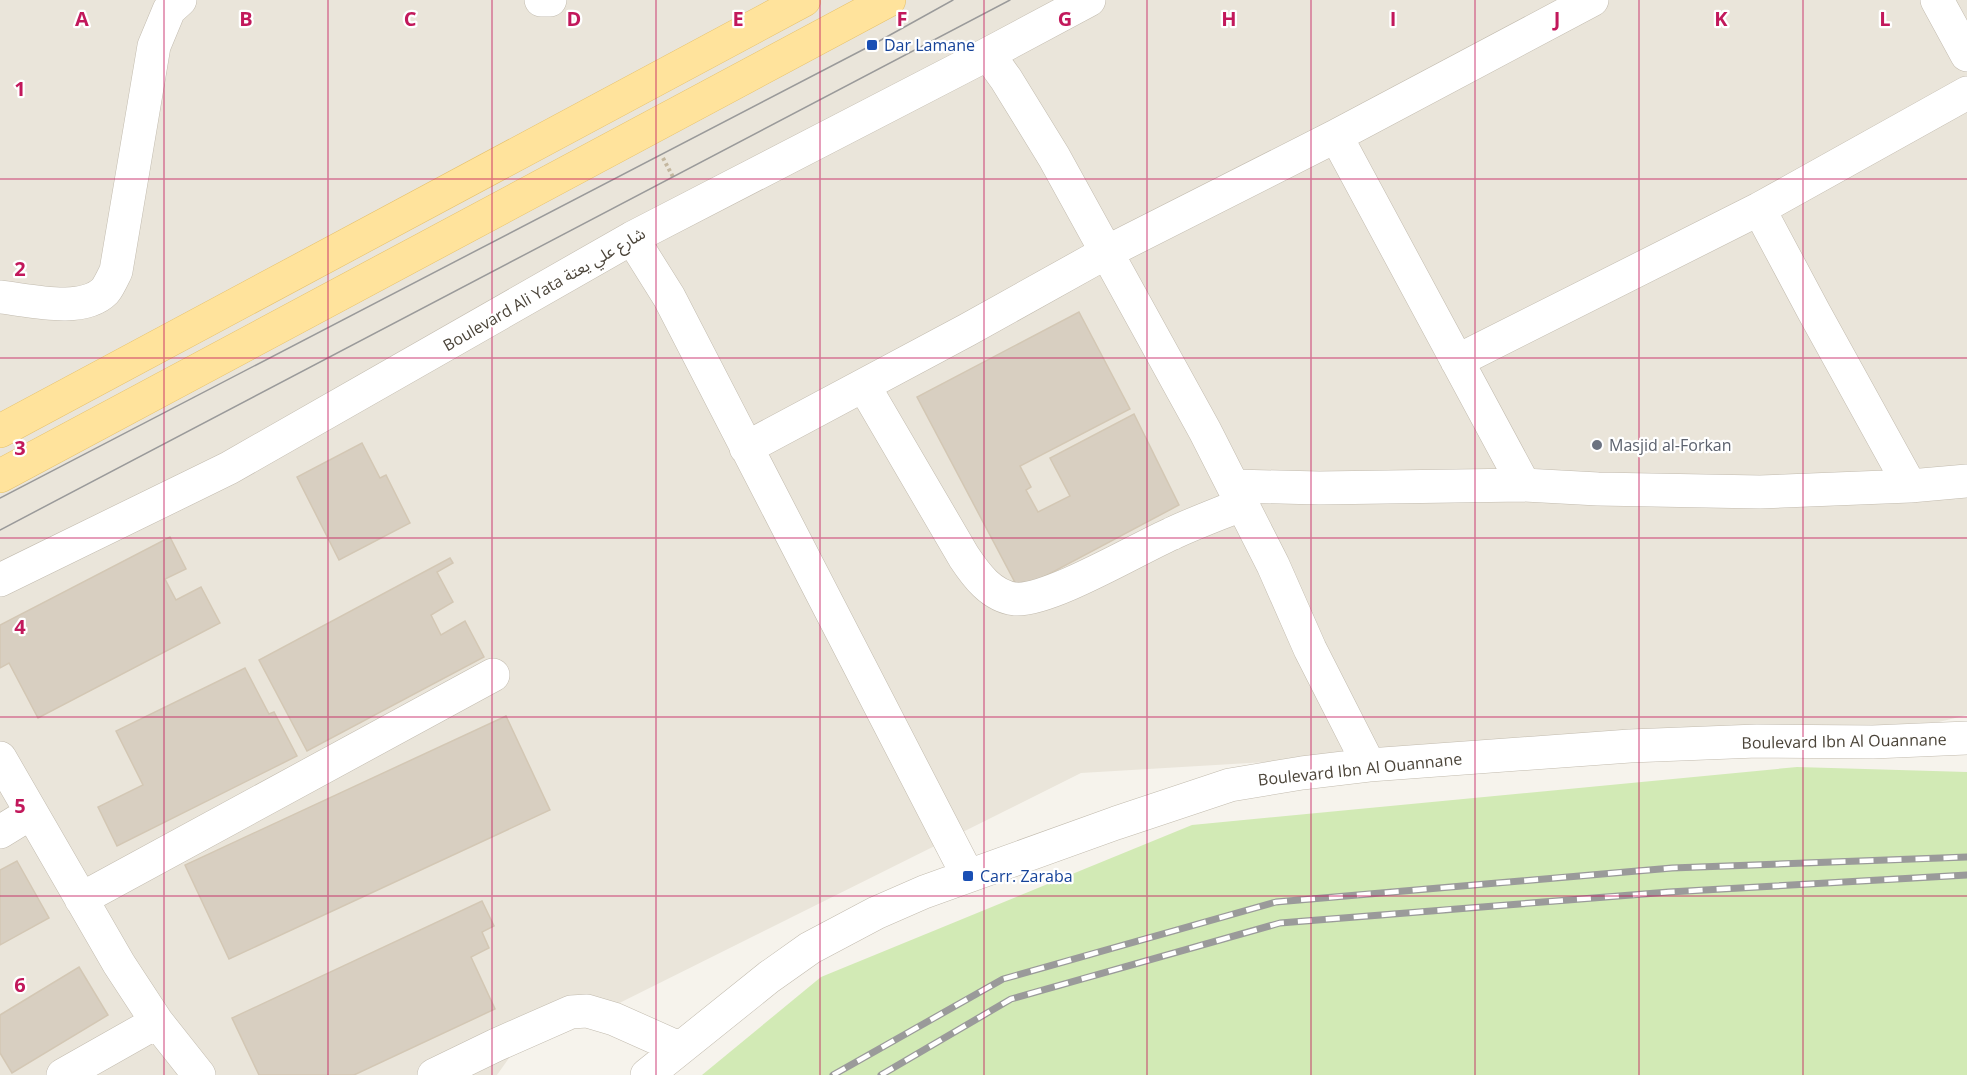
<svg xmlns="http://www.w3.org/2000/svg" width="1967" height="1075" font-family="'Open Sans','Noto Sans Arabic',sans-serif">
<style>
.residential{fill:#eae5da}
.green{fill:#d2eab5}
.building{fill:#d8cfc1;stroke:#d3c7b4;stroke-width:1.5}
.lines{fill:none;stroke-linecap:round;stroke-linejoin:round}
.minor-casing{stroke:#c2bbae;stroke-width:34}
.major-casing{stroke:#e6c16a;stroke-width:34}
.path{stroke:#c4b79f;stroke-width:4;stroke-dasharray:3 3;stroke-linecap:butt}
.minor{stroke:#fff;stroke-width:33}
.major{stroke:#ffe39c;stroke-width:33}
.tram{stroke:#9a9a9a;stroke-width:1.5}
.rail-casing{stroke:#9a9a9a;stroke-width:7}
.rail{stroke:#fff;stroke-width:4.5;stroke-dasharray:14;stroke-linecap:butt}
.grid{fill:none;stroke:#c2185b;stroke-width:1.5;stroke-opacity:0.55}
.transit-dot{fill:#1a4fb4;stroke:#fff;stroke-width:2}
.worship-dot{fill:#6b7280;stroke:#fff;stroke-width:2}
.labels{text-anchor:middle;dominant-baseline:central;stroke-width:4.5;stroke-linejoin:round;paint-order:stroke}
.transit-label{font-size:16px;fill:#164399;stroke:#fff;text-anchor:start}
.street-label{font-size:16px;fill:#4b4439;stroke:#fff}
.worship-label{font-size:16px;fill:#5b616d;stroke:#fff;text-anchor:start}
.grid-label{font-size:20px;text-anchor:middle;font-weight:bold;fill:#c2185b;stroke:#fff;stroke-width:4.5;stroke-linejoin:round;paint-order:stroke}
</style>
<rect width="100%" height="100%" fill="#f6f3ec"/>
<!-- residential -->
<path class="residential" d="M0 0H1967V715L1939 722 1081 773 509 1058 497 1075H0Z"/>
<!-- green -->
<path class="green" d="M1797 767 1967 772V1075H702L821 977 1192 825Z"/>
<!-- building -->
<path class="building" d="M1079 312 1130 409 1020 466 1031 487 1026 490 1038 512 1070 496 1050 458 1134 414 1179 505 1019 590 917 397Z
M362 443 380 478 386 475 410 523 339 560 297 477Z
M170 537 186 569 165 579 176 600 201 587 220 623 38 718 9 663 0 668V625Z
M450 558 453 563 437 572 453 602 431 615 441 635 465 621 484 657 307 751 259 660Z
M245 668 269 714 274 712 297 756 117 846 98 807 143 785 116 731Z
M506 716 550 810 229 959 185 865Z
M17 861 49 918 0 945V870Z
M482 901 494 926 482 932 489 948 471 957 495 1009 354 1075H259L232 1018Z
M79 967 108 1015 12 1073 0 1053V1015Z"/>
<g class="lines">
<defs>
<path id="minor" d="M541 0H550
M1937 0 1967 55
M988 54 1006 79 1054 157 1205 431 1273 565 1310 649 1369 765
M1336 136 1524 485
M1759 209 1814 312 1910 486
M632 238 669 297 968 876
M0 297C29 300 82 314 105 291 109 286 113 277 116 271L154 46 169 10 180 0
M1457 361 1759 209 1967 93
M864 386 964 557C976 575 991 596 1015 599 1048 602 1137 549 1171 534 1194 523 1219 514 1243 504
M746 448 967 330 1107 252 1336 136 1592 0
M1234 486 1319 488 1524 485 1598 489 1760 492 1910 486 1967 481
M0 580 229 468 632 238 988 54 1089 0
M0 758 119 964 157 1022 199 1075
M0 832 31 813
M81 899 493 675
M63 1075 157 1022
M434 1075 496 1045 571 1012 587 1011 614 1019 679 1048
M647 1075 769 977 810 948 876 913 924 892 1116 823 1230 785 1302 773 1369 765 1630 746 1757 741 1873 742 1967 738"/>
<path id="major" d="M0 431 804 0
M0 476 889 0"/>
</defs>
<!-- minor casing -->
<use href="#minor" class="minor-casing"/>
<!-- major casing -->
<use href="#major" class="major-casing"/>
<!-- path -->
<path class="path" d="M663 158 673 177"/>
<!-- minor -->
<use href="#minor" class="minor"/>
<!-- major -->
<use href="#major" class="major"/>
<!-- tram -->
<path class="tram" d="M0 498 872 45 953 0
M0 530 1010 0"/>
<defs>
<path id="rail" d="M833 1075 1003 979 1276 902 1672 868 1967 857
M881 1075 1011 999 1280 923 1669 892 1967 875"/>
</defs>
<!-- rail casing -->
<use href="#rail" class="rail-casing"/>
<!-- rail -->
<use href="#rail" class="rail"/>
</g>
<!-- grid -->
<path class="grid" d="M164 0V1075M328 0V1075M492 0V1075M656 0V1075M820 0V1075M984 0V1075M1147 0V1075M1311 0V1075M1475 0V1075M1639 0V1075M1803 0V1075M0 179H1967M0 358H1967M0 538H1967M0 717H1967M0 896H1967"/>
<!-- markers -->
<g class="transit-dot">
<rect x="866" y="39" width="12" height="12" rx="3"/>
<rect x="962" y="870" width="12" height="12" rx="3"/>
</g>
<circle class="worship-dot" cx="1597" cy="445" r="6"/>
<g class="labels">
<!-- transit labels -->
<g class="transit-label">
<text x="884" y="45">Dar Lamane</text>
<text x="980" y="876">Carr. Zaraba</text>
</g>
<!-- street labels -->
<g class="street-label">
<text transform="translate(544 289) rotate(-30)">Boulevard Ali Yata شارع علي يعتة</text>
<text transform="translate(1844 741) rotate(-1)">Boulevard Ibn Al Ouannane</text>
<text transform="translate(1360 769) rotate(-6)">Boulevard Ibn Al Ouannane</text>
</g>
<!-- worship labels -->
<g class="worship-label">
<text x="1609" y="445">Masjid al-Forkan</text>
</g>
</g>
<g class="grid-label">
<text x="82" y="26">A</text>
<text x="246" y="26">B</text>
<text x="410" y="26">C</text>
<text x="574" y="26">D</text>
<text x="738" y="26">E</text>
<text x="902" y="26">F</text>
<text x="1065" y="26">G</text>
<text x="1229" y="26">H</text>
<text x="1393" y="26">I</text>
<text x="1557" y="26">J</text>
<text x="1721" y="26">K</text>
<text x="1885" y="26">L</text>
<text x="20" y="96">1</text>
<text x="20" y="276">2</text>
<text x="20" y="455">3</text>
<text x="20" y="634">4</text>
<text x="20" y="813">5</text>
<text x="20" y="992">6</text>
</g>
</svg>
